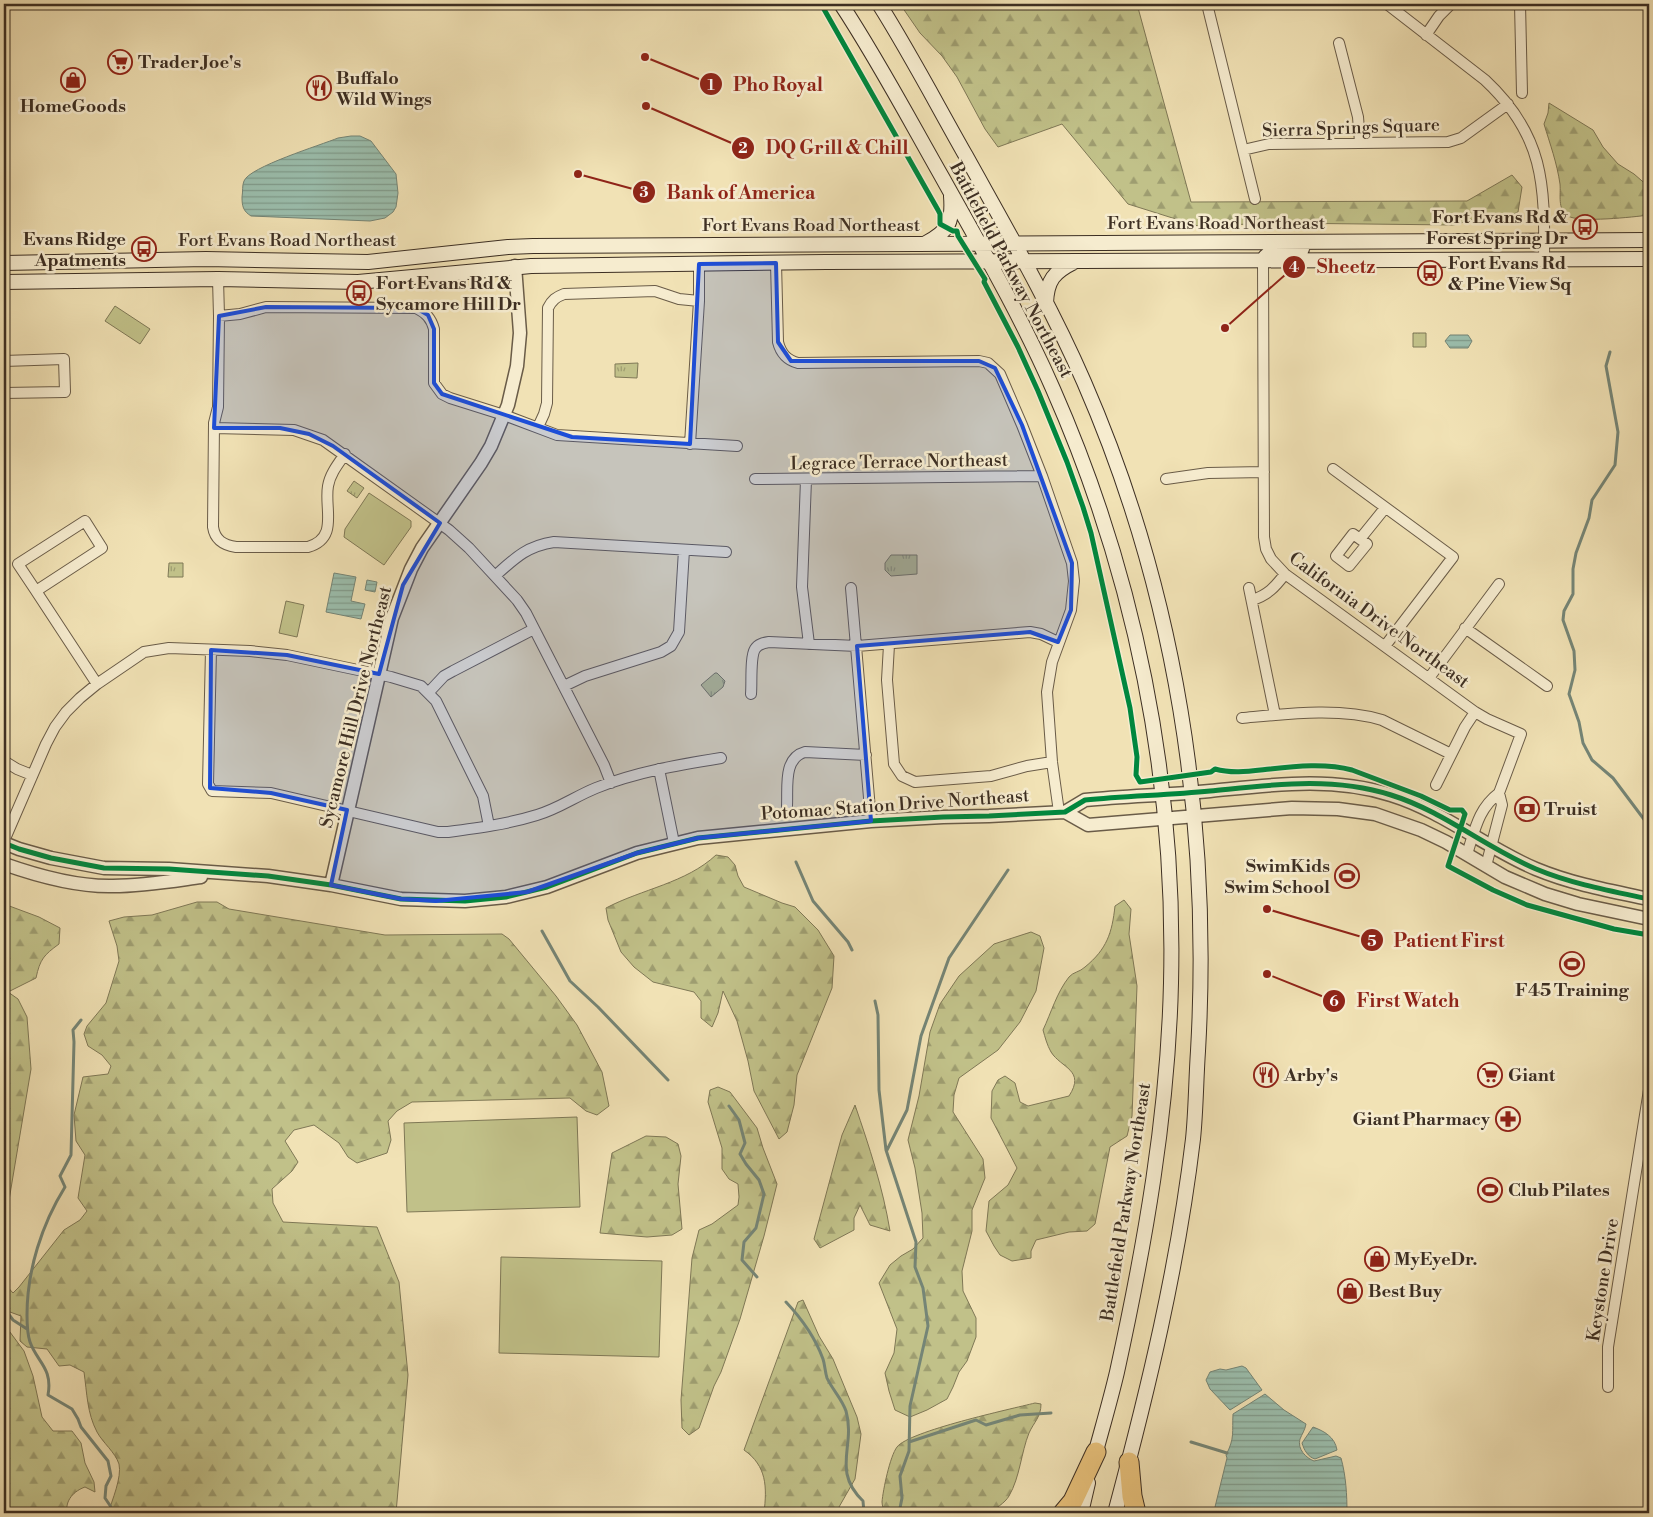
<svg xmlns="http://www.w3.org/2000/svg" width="1653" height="1517" font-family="'Libre Bodoni',serif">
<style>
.grass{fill:url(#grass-tufts);stroke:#7f7856}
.forest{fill:url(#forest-firs);stroke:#7f7856}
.garden{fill:#c1c189;stroke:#7f7856}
.water{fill:url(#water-rules);stroke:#758576}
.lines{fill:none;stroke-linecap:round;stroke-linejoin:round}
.stream{stroke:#758576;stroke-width:3}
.minor-casing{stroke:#6a5c48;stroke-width:12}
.tertiary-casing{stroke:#6a5c48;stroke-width:15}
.secondary-casing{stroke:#3d2f23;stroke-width:16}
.motorway-casing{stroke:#3d2f23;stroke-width:21}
.minor{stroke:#f6eccf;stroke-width:10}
.tertiary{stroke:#f6eccf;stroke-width:12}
.secondary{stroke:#f6eccf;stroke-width:14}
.motorway{stroke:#e8c17a;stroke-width:19}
.cycleway-casing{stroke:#f6eccf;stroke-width:8}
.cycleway{stroke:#00873e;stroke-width:5}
.marked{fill:#1d4ed8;fill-opacity:0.2;stroke:#1d4ed8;stroke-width:4;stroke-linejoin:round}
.labels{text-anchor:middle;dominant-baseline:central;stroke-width:5;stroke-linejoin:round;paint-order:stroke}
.poi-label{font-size:18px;font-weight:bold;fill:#3d2f23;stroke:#f6eccf;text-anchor:start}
.street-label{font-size:18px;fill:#3d2f23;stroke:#f6eccf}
.leader{fill:none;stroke:#8f2418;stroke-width:2}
.callout-dot{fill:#8f2418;stroke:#f6eccf;stroke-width:2}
.mark-label{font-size:15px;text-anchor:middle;font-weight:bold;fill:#fff}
.callout-label{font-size:19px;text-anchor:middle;font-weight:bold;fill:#8f2418;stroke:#f6eccf;stroke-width:5;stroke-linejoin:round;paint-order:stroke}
</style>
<defs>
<pattern id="grass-tufts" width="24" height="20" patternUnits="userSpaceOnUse" patternTransform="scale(1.25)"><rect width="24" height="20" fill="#c1c189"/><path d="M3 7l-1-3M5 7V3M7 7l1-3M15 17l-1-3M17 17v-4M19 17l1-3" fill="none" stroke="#9e9d70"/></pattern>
<pattern id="forest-firs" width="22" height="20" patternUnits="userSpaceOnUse" patternTransform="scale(1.25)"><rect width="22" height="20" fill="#c1c189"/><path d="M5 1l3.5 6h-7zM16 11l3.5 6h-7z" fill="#9e9d70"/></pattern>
<pattern id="water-rules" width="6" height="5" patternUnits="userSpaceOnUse" patternTransform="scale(1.25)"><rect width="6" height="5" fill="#9bbead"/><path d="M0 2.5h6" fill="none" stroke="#809b8c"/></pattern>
</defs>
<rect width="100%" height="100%" fill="#f1e2b5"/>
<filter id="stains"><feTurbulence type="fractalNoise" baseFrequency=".004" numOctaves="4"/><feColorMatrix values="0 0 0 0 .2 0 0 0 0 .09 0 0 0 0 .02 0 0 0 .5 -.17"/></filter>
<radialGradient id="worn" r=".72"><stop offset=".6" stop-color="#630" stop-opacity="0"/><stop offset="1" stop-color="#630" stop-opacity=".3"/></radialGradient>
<!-- grass -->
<path class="grass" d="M1413 333H1426V347H1413Z
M638 363 637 378 615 377V364Z
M354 481 364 488 357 498 347 491Z
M891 555H917V574L891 576 885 570V563Z
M169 563H183V577H168Z
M715 673H717L725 681 723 687 711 697 701 685Z"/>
<!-- forest -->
<path class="forest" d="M900 4H1137L1191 202 1467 201 1512 175 1522 187 1518 212 1504 219 1478 218 1454 225 1276 223 1198 226 1128 204 1062 124 998 147 985 129 957 77 942 56 920 33Z
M1549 103 1593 130 1603 147 1618 164 1634 174 1649 187V215C1634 217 1579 223 1568 216 1557 209 1561 195 1560 184 1557 163 1550 144 1544 124L1548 113Z
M716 855 728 857 735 865 738 876 744 887 782 903 795 907 818 930 834 956 832 988 797 1075 794 1105 787 1132 779 1139 754 1091 748 1061 737 1021 723 991 718 1013 712 1027 701 1018V1001L694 992 653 982 634 967 621 952 608 920 606 908C642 889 686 883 716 855Z
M1124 900 1131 909 1129 934 1137 986 1132 1116 1127 1136 1110 1147 1095 1224 1087 1231 1069 1232 1036 1240 1031 1251V1258L1012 1261 1000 1255 994 1246 986 1231 989 1201 1008 1185 1017 1168 991 1118 992 1091 998 1080 1005 1076 1015 1083 1020 1102 1028 1106 1069 1096C1086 1070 1061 1068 1051 1052 1047 1045 1045 1037 1043 1030 1051 1013 1057 992 1069 977 1073 972 1080 972 1085 967 1107 949 1112 933 1115 906Z
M197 902H217L229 909 385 935 502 934 509 939 556 996 577 1025 602 1072 609 1106 597 1115 586 1111 570 1098 412 1102 397 1111 388 1121 391 1140 387 1153 357 1163 348 1157 339 1143 314 1125 294 1130 285 1141 298 1162 292 1171 272 1189 273 1203 283 1222 377 1227 399 1282 408 1375 396 1513H108C112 1501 122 1477 119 1464 115 1452 103 1443 97 1432 87 1413 87 1393 84 1372L70 1365 59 1366 47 1349 27 1347 20 1341 21 1316 10 1312 4 1313V1283L13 1293 19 1287 64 1230 80 1220 87 1211 78 1198 85 1155 76 1141 74 1115 83 1077 108 1074 111 1066 102 1055 88 1046 84 1034 87 1026 106 1003 119 961 117 946 109 921 124 917 152 915Z
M4 904 39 917 60 928 59 944C44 955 40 959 36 978L8 992 18 999 27 1017 31 1069 4 1230Z
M1031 932 1040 936 1044 948 1036 991 1020 1022 998 1050 959 1078 954 1095 953 1112 983 1159 985 1178 972 1210V1231L962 1271 963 1291 976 1318V1337L967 1361 959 1372 953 1387 947 1399 927 1410 910 1417 895 1410 889 1391 885 1373 894 1353 897 1329 879 1283 890 1265 901 1256 913 1249 923 1238 922 1213 915 1168 908 1140 919 1096 930 1032 940 1004 959 976 994 944Z
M718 1087 730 1092 757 1128 763 1148 777 1184 764 1236 740 1319 721 1372 714 1386 699 1428 689 1435 682 1428 681 1400 692 1258 699 1230 712 1224 738 1205 739 1197 738 1184 729 1179 722 1169V1148L708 1102 710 1090Z
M855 1105C869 1146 883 1188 890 1231L870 1225 860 1205 854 1218V1230L820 1248 814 1239 842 1135Z
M646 1136 666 1137 678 1144 681 1156 678 1184 682 1229 672 1235 647 1237 600 1233 612 1153Z
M803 1300 819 1336 833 1359 847 1393 857 1417 861 1434 855 1479 839 1507V1513H764C767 1487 767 1466 744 1450L798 1302Z
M4 1324 24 1351 33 1376 42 1417 53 1431H72L81 1443 85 1463 94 1482 95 1492 85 1487C74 1491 65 1500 67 1513H4Z
M1035 1403 1041 1404C1041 1417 1034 1422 1029 1433 1021 1453 1020 1477 1009 1496 1005 1503 995 1509 988 1513H885C884 1510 882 1506 882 1502 883 1490 890 1456 897 1447 909 1431 1011 1409 1035 1403Z"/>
<!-- garden -->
<path class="garden" d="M115 306 150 329 140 344 105 321Z
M369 493 411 521V527L384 565 344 537 345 529Z
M286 601 304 605 297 637 279 633Z
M577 1117 580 1207 407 1212 404 1123Z
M501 1257 662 1261 659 1357 499 1353Z"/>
<!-- water -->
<path class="water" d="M351 136H360L371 141 396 174 398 193 396 207 393 212 385 218 370 221 251 216C243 211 242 206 242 197 243 192 242 185 244 181 249 167 321 145 338 138Z
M1450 335H1468L1472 341 1468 348H1450L1445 341Z
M334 573 356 577 351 601 365 604 361 619 326 612Z
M367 580 377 582 375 592 365 590Z
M1242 1366 1246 1368 1262 1390 1230 1410 1210 1389 1206 1380 1210 1372 1220 1369 1226 1370Z
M1265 1394 1284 1410 1306 1424C1305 1430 1302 1434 1300 1439 1297 1449 1306 1458 1314 1461L1336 1456 1341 1458C1346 1476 1347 1495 1347 1513H1216L1215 1507 1227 1458 1226 1455C1235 1438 1232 1432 1233 1414Z
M1313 1427C1324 1431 1335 1437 1337 1450L1315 1459C1308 1457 1304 1450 1302 1443Z"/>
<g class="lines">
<!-- stream -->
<path class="stream" d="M1610 352 1606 366 1618 432 1615 465 1592 500 1589 518 1576 553 1573 569V594L1564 611 1563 620 1574 651 1575 670 1569 694 1579 722 1583 743 1592 760 1613 778 1649 826
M796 862 813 901 848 942 852 950
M542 931 570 981 598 1007 668 1080
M875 1001 878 1015 879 1090 886 1150 916 1242 915 1267 923 1288 928 1326 910 1406 909 1451 900 1476 902 1498 899 1513
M81 1020 73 1030 74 1042 71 1155 60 1176 65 1187C42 1224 27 1270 27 1315 27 1324 27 1333 30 1342 37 1362 53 1368 48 1395L72 1409 78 1419 81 1427 108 1461 111 1476 106 1486 105 1498 115 1513
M729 1106 739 1120 745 1143 740 1154 746 1164 759 1180 764 1194 756 1228 744 1242 742 1260 757 1277
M887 1150 907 1110 921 1036 949 958 1008 870
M786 1302C802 1319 815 1337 823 1359 825 1365 825 1372 827 1378 832 1389 842 1399 846 1411 856 1446 831 1470 863 1501L864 1513
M4 1308 13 1320 27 1329
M909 1442 976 1420 986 1425 1020 1415 1051 1413
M1191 1442 1227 1453"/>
<defs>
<path id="minor" d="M1207 4 1255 199
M1387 4 1485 80C1544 135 1545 184 1544 260
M1520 4 1522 93
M1426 35 1439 16 1451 4
M1339 43 1358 117 1360 142
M1243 150 1269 144 1448 142 1461 138 1508 104
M1263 261 1264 537 1266 549 1271 559 1285 574 1475 712 1487 719 1521 734 1499 793
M776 263 778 342C781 354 787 360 798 363L979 361 988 363 1000 374 1022 425 1042 476 1072 563 1074 581 1071 610 1052 662 1047 692 1052 762 1059 812
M218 279 219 316 218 407 214 423 213 527C215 540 223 545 236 547H308C339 538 324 509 328 486 330 474 338 464 345 454
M219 316 240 314 266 307 416 308C426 313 431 318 434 329V383L442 394 450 398 504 415 557 435 737 446
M4 361 64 359 65 392 4 393
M538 427 544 414 547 403 548 308C552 300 556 297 564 294L655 291 679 299 699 301
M214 428 294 430 323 440 449 530 469 548 517 600 526 613 604 765 611 783
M690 444 699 301V264
M1333 469 1453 557 1385 646
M755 479 1042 476
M1166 479 1208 473 1264 472
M806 480 802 587 809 644
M85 521 102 548 36 591 18 564Z
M1353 534 1367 544 1349 566 1336 556Z
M1360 539 1385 508
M495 576C515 558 527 546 554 542L726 552
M851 588 871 821
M1249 588 1275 715
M36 591 97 684
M1252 600C1268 595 1275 587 1285 574
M1465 628 1547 686
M889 645 887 680 894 764 902 776 915 782 991 776 1027 766 1052 762
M211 650 208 784 212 791 271 793 284 796 438 832H448C478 828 508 824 537 815 558 809 576 796 596 788 636 772 678 765 721 758
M1429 678 1499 584
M564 686 585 676 661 652 671 646 679 632 684 550
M429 692 444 676 453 671 534 629
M751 694C752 683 750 657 755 649 758 644 763 643 769 642L857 646 1030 632 1041 634 1058 642
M1242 718C1285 714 1340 707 1382 720L1451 754
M4 761 17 769 32 775
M659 769 674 843
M1436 785 1465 727 1475 712
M787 806C788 787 783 758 805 752L866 755
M4 841 46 744 55 727 66 712 80 698 97 684 144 652 169 648 250 651 287 655 391 677 421 686 436 701 483 796 489 826
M1467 854C1475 830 1478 809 1499 793L1502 805 1486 866
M1608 1387V1347L1649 1090"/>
<path id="tertiary" d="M1065 812 1088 825 1292 808 1338 809 1375 814 1421 830 1446 842 1505 877 1545 894 1578 904 1649 919
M4 843 19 849 51 858 104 868 169 869 268 876 331 885 401 899 465 901 506 897 547 887 637 853 698 838 871 821 943 817 989 816 1065 812 1085 800C1127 796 1169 795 1210 791 1271 785 1331 776 1391 795 1443 811 1486 848 1536 869 1572 884 1611 891 1649 899
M4 864C38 876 76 887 113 886 143 886 172 881 201 877
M331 885 392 618 411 569 422 548 481 463 491 446 508 405 517 366 520 333 515 266"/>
<path id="secondary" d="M841 4C878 60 909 119 942 177 981 247 1021 316 1053 389 1135 575 1176 779 1171 983 1168 1114 1145 1244 1117 1372 1110 1402 1101 1432 1093 1462
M879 4C910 53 937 105 966 156 1007 230 1050 304 1084 382 1176 593 1211 822 1198 1051 1196 1080 1196 1110 1193 1139 1178 1266 1148 1390 1115 1513
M926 243C949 231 953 222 951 196
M1263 260C1269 248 1290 250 1302 249
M4 263 206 259 368 262 508 247 533 246 1649 240
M4 282 218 279 358 282 531 266 826 262 1649 259
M1046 303C1047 280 1054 272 1074 262
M1081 1513 1088 1483"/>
<path id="motorway" d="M1129 1462 1132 1496 1136 1513
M1063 1513 1073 1501 1096 1452"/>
</defs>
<!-- minor casing -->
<use href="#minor" class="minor-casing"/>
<!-- tertiary casing -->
<use href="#tertiary" class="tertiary-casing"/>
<!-- secondary casing -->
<use href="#secondary" class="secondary-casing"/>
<!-- motorway casing -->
<use href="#motorway" class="motorway-casing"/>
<!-- minor -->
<use href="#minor" class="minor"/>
<!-- tertiary -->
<use href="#tertiary" class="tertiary"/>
<!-- secondary -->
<use href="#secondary" class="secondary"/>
<!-- motorway -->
<use href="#motorway" class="motorway"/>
<defs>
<path id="cycleway" d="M821 4 938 210 940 214V224L953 231H957L958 236 985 279 984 282 1018 347 1038 391 1067 462 1083 507 1091 533 1130 708 1137 757 1136 775 1140 782 1211 772 1215 769C1233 774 1251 771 1270 769 1296 766 1326 763 1352 770L1421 796 1450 810H1462L1465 814 1448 866 1493 890 1527 905 1614 929 1649 935
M4 843 19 849 51 858 104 868 169 869 268 876 331 885 401 899 465 901 506 897 547 887 637 853 698 838 871 821 943 817 989 816 1065 812 1085 800C1127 796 1169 795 1210 791 1271 785 1331 776 1391 795 1443 811 1486 848 1536 869 1572 884 1611 891 1649 899"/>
</defs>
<!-- cycleway casing -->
<use href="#cycleway" class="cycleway-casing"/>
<!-- cycleway -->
<use href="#cycleway" class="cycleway"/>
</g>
<!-- marked area -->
<path class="marked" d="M776 263 778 342 791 361H979L995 368 1022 425 1072 563 1071 610 1058 642 1030 632 857 646 871 821 698 838 637 853 527 892 436 901 401 899 331 885 347 810 271 793 210 788 211 650 287 655 379 674 403 585 440 523 333 446 309 434 280 428H214L219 316 266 307 416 308 428 315 434 329V383L442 394 572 437 690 444 699 264Z"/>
<!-- icons -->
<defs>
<symbol id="supermarket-ring" viewBox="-11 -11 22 22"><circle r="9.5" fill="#f6eccf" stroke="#8f2418" stroke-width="1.5"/><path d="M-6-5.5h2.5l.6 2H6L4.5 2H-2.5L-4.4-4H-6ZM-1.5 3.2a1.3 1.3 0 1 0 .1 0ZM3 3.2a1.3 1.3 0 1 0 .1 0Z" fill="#8f2418"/></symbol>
<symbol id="shop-ring" viewBox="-11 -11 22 22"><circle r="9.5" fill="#f6eccf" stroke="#8f2418" stroke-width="1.5"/><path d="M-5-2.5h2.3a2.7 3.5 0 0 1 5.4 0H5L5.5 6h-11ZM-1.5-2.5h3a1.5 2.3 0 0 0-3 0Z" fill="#8f2418"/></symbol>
<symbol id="restaurant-ring" viewBox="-11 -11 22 22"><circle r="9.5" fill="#f6eccf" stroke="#8f2418" stroke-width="1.5"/><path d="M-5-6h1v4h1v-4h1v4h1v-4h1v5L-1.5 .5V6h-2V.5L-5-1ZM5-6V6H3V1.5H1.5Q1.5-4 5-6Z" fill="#8f2418"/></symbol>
<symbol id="bus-ring" viewBox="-11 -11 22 22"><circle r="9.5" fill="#f6eccf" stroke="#8f2418" stroke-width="1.5"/><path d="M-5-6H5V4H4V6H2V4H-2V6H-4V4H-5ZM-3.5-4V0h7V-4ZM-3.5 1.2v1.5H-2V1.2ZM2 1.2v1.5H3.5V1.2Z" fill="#8f2418"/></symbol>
<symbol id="bank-ring" viewBox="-11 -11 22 22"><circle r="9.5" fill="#f6eccf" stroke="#8f2418" stroke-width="1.5"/><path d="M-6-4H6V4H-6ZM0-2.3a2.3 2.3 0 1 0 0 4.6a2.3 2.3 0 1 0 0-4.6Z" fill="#8f2418"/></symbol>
<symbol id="stadium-ring" viewBox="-11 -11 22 22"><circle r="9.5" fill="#f6eccf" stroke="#8f2418" stroke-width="1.5"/><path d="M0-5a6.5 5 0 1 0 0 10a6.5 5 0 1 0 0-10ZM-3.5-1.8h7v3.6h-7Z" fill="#8f2418"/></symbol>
<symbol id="pharmacy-ring" viewBox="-11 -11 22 22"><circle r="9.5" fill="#f6eccf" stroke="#8f2418" stroke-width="1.5"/><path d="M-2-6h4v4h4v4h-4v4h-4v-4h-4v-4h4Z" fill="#8f2418"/></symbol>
</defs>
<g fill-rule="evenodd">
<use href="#supermarket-ring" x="106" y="48" width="28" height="28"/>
<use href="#shop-ring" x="59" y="66" width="28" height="28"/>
<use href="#restaurant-ring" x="305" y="74" width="28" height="28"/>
<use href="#bus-ring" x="1571" y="213" width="28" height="28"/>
<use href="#bus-ring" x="130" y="235" width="28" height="28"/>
<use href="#bus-ring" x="1416" y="259" width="28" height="28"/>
<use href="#bus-ring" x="345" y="279" width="28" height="28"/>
<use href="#bank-ring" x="1513" y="795" width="28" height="28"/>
<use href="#stadium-ring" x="1333" y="862" width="28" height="28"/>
<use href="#stadium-ring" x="1558" y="950" width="28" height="28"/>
<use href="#restaurant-ring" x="1252" y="1061" width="28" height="28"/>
<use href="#supermarket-ring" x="1476" y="1061" width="28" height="28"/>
<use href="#pharmacy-ring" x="1494" y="1105" width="28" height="28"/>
<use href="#stadium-ring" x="1476" y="1176" width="28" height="28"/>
<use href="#shop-ring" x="1363" y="1245" width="28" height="28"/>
<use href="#shop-ring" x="1336" y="1277" width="28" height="28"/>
</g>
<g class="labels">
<!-- poi labels -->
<g class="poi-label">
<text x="138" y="62">Trader Joe's</text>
<text x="336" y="78">Buffalo<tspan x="336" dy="21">Wild Wings</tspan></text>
<text x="73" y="106" text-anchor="middle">HomeGoods</text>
<text x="1568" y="217" text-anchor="end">Fort Evans Rd &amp;<tspan x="1568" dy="21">Forest Spring Dr</tspan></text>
<text x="126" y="239" text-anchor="end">Evans Ridge<tspan x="126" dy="21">Apatments</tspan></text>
<text x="1448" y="263">Fort Evans Rd<tspan x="1448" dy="21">&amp; Pine View Sq</tspan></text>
<text x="376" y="283">Fort Evans Rd &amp;<tspan x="376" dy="21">Sycamore Hill Dr</tspan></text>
<text x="1544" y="809">Truist</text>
<text x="1330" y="866" text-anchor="end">SwimKids<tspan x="1330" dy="21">Swim School</tspan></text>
<text x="1572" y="990" text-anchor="middle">F45 Training</text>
<text x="1284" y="1075">Arby's</text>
<text x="1508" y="1075">Giant</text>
<text x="1490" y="1119" text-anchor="end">Giant Pharmacy</text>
<text x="1508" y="1190">Club Pilates</text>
<text x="1394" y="1259">MyEyeDr.</text>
<text x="1368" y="1291">Best Buy</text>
</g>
<!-- street labels -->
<g class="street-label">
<text transform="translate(1351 128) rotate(-2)">Sierra Springs Square</text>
<text x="1216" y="223">Fort Evans Road Northeast</text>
<text x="811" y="225">Fort Evans Road Northeast</text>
<text x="287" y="240">Fort Evans Road Northeast</text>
<text transform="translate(1011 270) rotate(62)">Battlefield Parkway Northeast</text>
<text transform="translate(899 462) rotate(-1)">Legrace Terrace Northeast</text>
<text transform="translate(1379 620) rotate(36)">California Drive Northeast</text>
<text transform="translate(356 707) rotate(-76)">Sycamore Hill Drive Northeast</text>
<text transform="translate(895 805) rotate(-4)">Potomac Station Drive Northeast</text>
<text transform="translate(1126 1202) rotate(-81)">Battlefield Parkway Northeast</text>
<text transform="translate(1603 1280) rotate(-81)">Keystone Drive</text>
</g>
</g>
<!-- callouts -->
<path class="leader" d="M645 57L711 84M646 106L743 148M578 174L644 192M1225 328L1294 267M1267 909L1372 940M1267 974L1334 1001"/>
<g class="callout-dot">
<circle cx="645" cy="57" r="5"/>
<circle cx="646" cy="106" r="5"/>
<circle cx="578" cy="174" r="5"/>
<circle cx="1225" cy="328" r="5"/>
<circle cx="1267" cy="909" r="5"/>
<circle cx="1267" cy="974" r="5"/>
<circle cx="711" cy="84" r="12"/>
<circle cx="743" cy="148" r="12"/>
<circle cx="644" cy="192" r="12"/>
<circle cx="1294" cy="267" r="12"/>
<circle cx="1372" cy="940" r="12"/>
<circle cx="1334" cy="1001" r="12"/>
</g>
<g class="mark-label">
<text x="711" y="90">1</text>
<text x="743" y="153">2</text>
<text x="644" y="197">3</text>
<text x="1294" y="272">4</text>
<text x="1372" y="946">5</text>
<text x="1334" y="1006">6</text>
</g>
<g class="callout-label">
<text x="778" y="91">Pho Royal</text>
<text x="837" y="154">DQ Grill &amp; Chill</text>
<text x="741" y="199">Bank of America</text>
<text x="1346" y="273">Sheetz</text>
<text x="1449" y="947">Patient First</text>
<text x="1408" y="1007">First Watch</text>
</g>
<!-- margin -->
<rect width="1653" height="1517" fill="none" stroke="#f1e2b5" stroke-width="20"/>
<rect x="5" y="5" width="1643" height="1507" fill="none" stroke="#3d2f23" stroke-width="2.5"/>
<rect x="10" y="10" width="1633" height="1497" fill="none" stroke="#3d2f23"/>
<rect width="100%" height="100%" filter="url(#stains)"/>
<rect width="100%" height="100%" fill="url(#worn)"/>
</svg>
